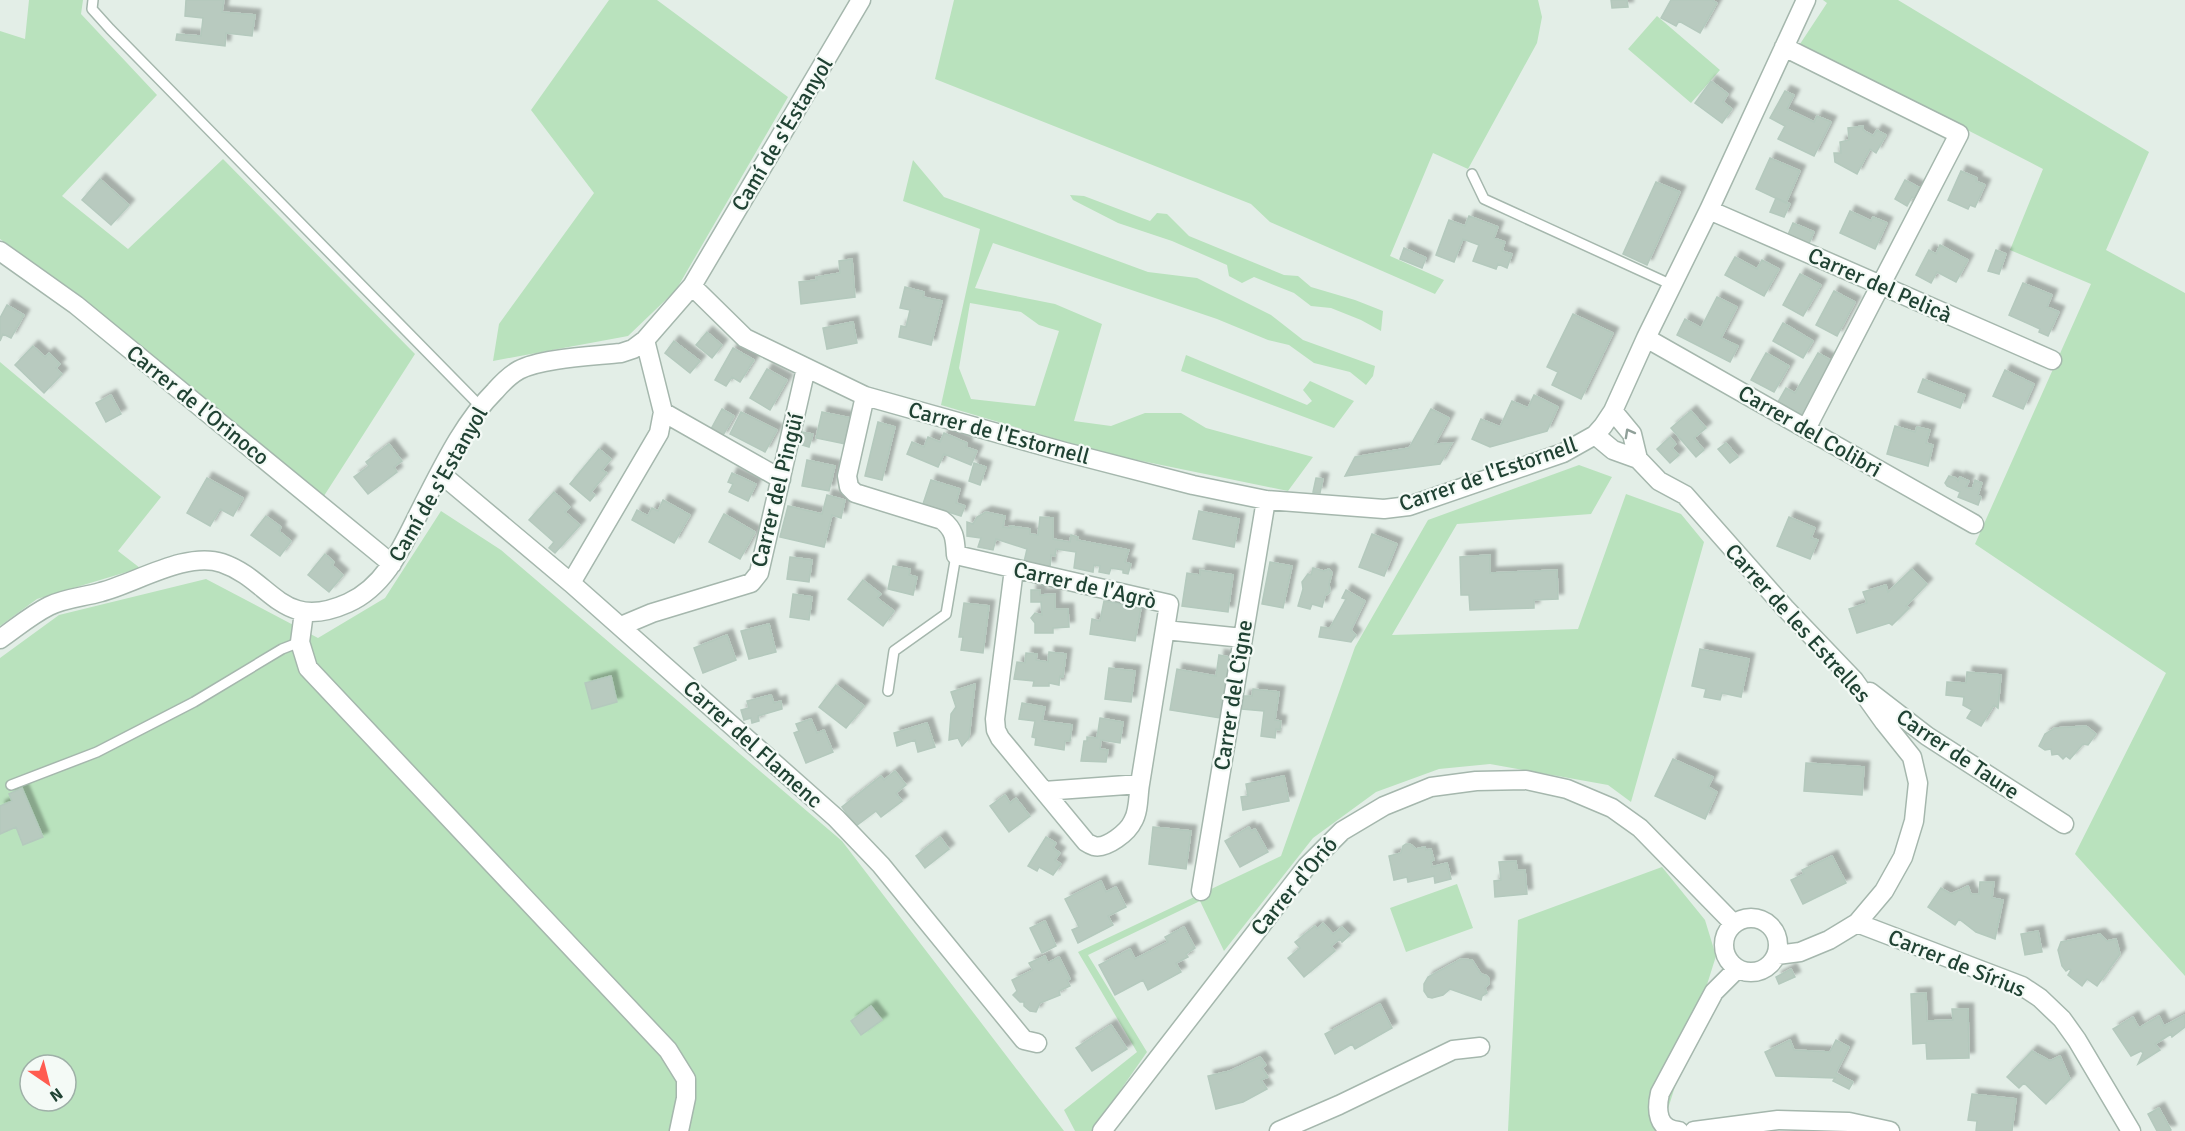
<svg xmlns="http://www.w3.org/2000/svg" width="2185" height="1131" font-family="Signika,sans-serif">
<style>
.green{fill:#b9e2bd;fill-rule:evenodd}
.building{fill:#b8cabf;stroke:#b4c9bd;stroke-width:1.5;filter:url(#shadow)}
.lines{fill:none;stroke-linecap:round;stroke-linejoin:round}
.lane-casing{stroke:#a5b7ad;stroke-width:12}
.street-casing{stroke:#a5b7ad;stroke-width:21}
.lane{stroke:#fff;stroke-width:9}
.street{stroke:#fff;stroke-width:18}
.oneway{stroke:#90a099}
.labels{text-anchor:middle;dominant-baseline:central;stroke-width:4.5;stroke-linejoin:round;paint-order:stroke}
.street-label{font-size:22px;fill:#204233;stroke:#f4faf6}
</style>
<defs>
<filter id="shadow"><feDropShadow dx="5.5" dy="-5.5" stdDeviation="1.5" flood-color="#0004"/></filter>
</defs>
<rect width="100%" height="100%" fill="#e3eee7"/>
<!-- green -->
<path class="green" d="M29 0H83L81 14 157 95 62 196 128 249 223 159 415 354 322 499 75 292 0 239V31L25 39Z
M609 0H657L788 97 676 290 628 336 493 361 499 324 594 193 531 110Z
M954 0H1538L1542 17 1537 43 1468 169 1433 153 1390 256 1444 280 1435 294 1270 222 1251 204 935 79Z
M1823 0H1898L2149 152 2106 250 2185 293V976L2075 854 2166 673 1975 544 2091 284 2010 250 2043 169 1800 44 1827 3Z
M1657 16 1720 70 1691 103 1628 49Z
M913 160 944 197 1148 272 1197 278 1271 315 1303 340 1375 366 1373 376 1366 385 1350 372 1314 363 1289 345 1268 340 1217 319 993 243 975 288 1055 304 1102 324 1074 421 1111 426 1145 413H1181L1206 428 1313 457 1288 491 1103 453 941 405 980 229 903 201ZM970 303 1021 312 1039 325 1059 331 1035 406 971 399 959 368Z
M1070 195 1084 196 1150 221 1157 213 1167 214 1189 236 1284 275 1298 276 1311 287 1355 300 1383 311 1381 331 1361 320 1331 308 1311 306 1294 293 1254 277 1242 283 1229 276 1227 265 1172 241 1118 223 1073 200Z
M1186 355 1307 405 1312 401 1303 390 1310 381 1354 401 1334 428 1181 371Z
M0 362 161 497 118 551 140 568 37 599 0 626Z
M1579 465 1612 477 1591 514 1457 524 1392 635 1578 629 1626 494 1681 514 1704 542 1631 802 1608 785 1490 764 1439 769 1376 792 1313 838 1224 951 1200 901 1088 955 1147 1052 1092 1131H1075L1064 1110 1137 1052 1078 952 1281 856 1355 647 1428 520Z
M441 511 501 550 842 841 1064 1131H0V658L59 615 206 579 318 638 385 598ZM30 1065H66V1101H30Z
M1662 867 1705 920 1716 956 1661 1131H1508L1518 920Z
M1457 884 1473 928 1406 952 1390 908Z"/>
<!-- building -->
<path class="building" d="M186 0H224L222 12 255 15 252 36 226 33 225 46 176 40 177 34 201 36 203 18 185 16Z
M1611 0H1627L1628 7 1612 8Z
M1671 0H1712L1717 3 1700 33 1679 21 1676 26 1661 18Z
M1711 81 1728 94 1723 102 1732 109 1722 123 1695 103Z
M1785 91 1794 95 1787 109 1814 122 1817 116 1831 122 1814 156 1778 139 1785 126 1770 118Z
M1863 126V130L1873 136 1877 130 1886 135 1876 153 1870 149 1857 174 1835 162 1834 153H1841L1840 142 1849 140 1848 128Z
M1770 158 1800 171 1786 203 1756 189Z
M1961 171 1977 178 1976 181 1985 185 1975 207 1970 205 1968 209 1948 200Z
M100 179 129 205 111 225 82 200Z
M1905 180 1922 189 1916 199 1912 197 1907 206 1895 199Z
M1656 182 1680 192 1647 265 1623 254Z
M1776 198 1790 204 1784 217 1770 212Z
M1850 211 1871 221 1873 217 1887 223 1875 249 1840 233Z
M1469 216 1498 227 1494 238 1505 242 1502 251 1512 254 1507 268 1498 264 1496 269 1473 261 1479 245 1463 239 1454 262 1436 255 1449 220 1465 226Z
M1793 223 1814 232 1808 246 1787 237Z
M1940 245 1968 260 1956 282 1937 272 1931 283 1916 275 1929 250 1936 254Z
M1404 248 1426 258 1422 268 1400 259Z
M1996 250 2006 254 1999 274 1988 271Z
M1735 257 1757 269 1762 260 1779 269 1764 296 1725 275Z
M852 259 855 297 801 304 799 282 817 280 816 277 840 273 839 261Z
M1800 274 1821 285 1803 316 1783 305Z
M2023 283 2052 295 2047 307 2059 312 2048 336 2039 332 2040 329 2009 315Z
M905 287 924 292 923 297 942 301 931 345 899 337 901 326 906 327 910 310 900 308Z
M1834 291 1855 302 1837 336 1816 325Z
M1717 297 1737 307 1721 338 1738 346 1730 362 1677 335 1685 319 1701 328Z
M7 305 24 315 11 338 3 334 0 341V318Z
M1573 314 1613 333 1581 399 1552 385 1558 372 1547 367Z
M853 322 857 343 827 349 823 328Z
M1783 323 1813 341 1803 358 1773 341Z
M707 332 722 345 712 358 696 345Z
M674 341 700 361 690 373 665 353Z
M33 346 45 357 49 353 60 364 56 368 62 374 44 393 15 365Z
M733 348 754 360 740 382 732 377 726 386 715 380Z
M1766 353 1789 366 1774 392 1751 380Z
M1818 353 1834 362 1803 417 1778 402 1786 388 1795 393Z
M767 369 787 380 770 410 750 398Z
M2005 370 2034 384 2023 409 1993 396Z
M1923 379 1965 395 1960 408 1918 392Z
M111 395 121 414 106 422 96 403Z
M1534 395 1558 407 1547 431 1490 447 1472 439 1481 419 1500 427 1512 401 1528 408Z
M722 409 734 416 722 437 710 431Z
M1431 409 1449 418 1435 444 1452 443 1440 464 1345 476 1355 457 1409 448Z
M1691 411 1706 428 1694 438 1704 450 1696 457 1671 428Z
M741 412 777 430 765 452 730 434Z
M822 412 851 418 846 444 816 438Z
M878 422 895 427 882 480 865 476Z
M1895 426 1915 432 1917 427 1930 430 1926 443 1933 445 1928 466 1887 454Z
M802 432 813 434 809 447 799 444Z
M944 433 967 443 966 447 977 451 971 465 944 454 938 467 907 454 912 442 924 447 928 437 940 442Z
M1670 437 1676 444 1672 448 1679 455 1670 463 1657 449Z
M1726 443 1738 457 1730 463 1718 449Z
M389 444 402 461 394 467 397 472 368 494 354 477 369 466 366 462Z
M599 449 611 459 602 470 607 473 591 492 595 495 590 501 570 484Z
M807 460 835 466 829 491 802 486Z
M974 463 986 467 980 485 969 481Z
M732 473 756 484 748 501 729 492 733 484 728 482Z
M1949 476 1956 478 1958 481 1960 477 1969 481 1966 487 1972 489 1975 480 1982 483 1978 495 1981 497 1978 505 1958 497 1960 492 1947 486 1945 483Z
M207 478 243 498 233 516 220 509 210 526 187 513Z
M1316 478 1323 479 1320 493 1313 492Z
M931 480 960 489 956 503 965 506 961 516 923 504Z
M554 492 570 507 565 512 580 525 555 553 549 548 554 542 529 520Z
M827 495 845 500 841 518 832 515 824 547 780 537 788 506 822 514Z
M663 500 690 515 674 543 632 520 637 510 648 516 652 508 658 511Z
M1199 511 1239 519 1234 547 1193 539Z
M986 512 1005 516 1003 527 1011 528 1010 526 1030 529V534L1038 535 1040 517 1053 518V539L1070 542 1071 535 1078 537 1077 540 1129 550 1125 562 1131 564 1128 574 1123 573V570L1111 568 1109 574 1099 572 1100 566 1094 565 1093 572 1074 568 1076 552 1056 549 1055 556 1051 555 1050 567 1024 562 1027 549 996 539 993 550 978 547 981 538 967 536V522L973 524 977 517Z
M724 514 755 532 740 559 709 542Z
M266 516 281 527 279 531 291 541 280 556 251 535Z
M1789 517 1815 528 1811 538 1818 540 1810 559 1777 546Z
M1372 534 1397 544 1384 576 1359 567Z
M325 554 334 562 332 565 343 575 329 592 308 575Z
M1490 555V573L1557 570 1558 599 1534 600V608L1470 610 1469 595H1461L1460 557Z
M790 557 812 560 809 582 787 579Z
M1270 562 1292 566 1283 608 1262 604Z
M893 566 910 569 909 575 917 577 913 595 888 589Z
M1313 568 1324 571 1329 569 1332 573 1329 584 1330 592 1325 596 1322 607 1312 604 1310 609 1298 606 1303 589 1302 582 1308 574 1311 575Z
M1912 569 1927 584 1906 606 1909 608 1892 625 1889 623 1857 633 1849 609 1867 603 1863 592 1886 585 1888 592Z
M1200 570 1233 575 1228 612 1182 606 1187 573 1200 575Z
M863 580 881 594 877 598 894 611 883 626 848 599Z
M1031 590H1040V595L1055 594V609H1068L1069 627 1053 628V633H1035V623L1031 618 1035 613 1042 615 1041 602H1031Z
M1346 590 1365 601 1351 630 1356 635 1351 642 1319 637 1321 627 1330 628 1346 599 1342 598Z
M793 594 812 597 809 620 790 617Z
M1104 601 1141 608 1135 641 1090 634 1092 619 1100 621Z
M964 603 989 606 983 653 961 650 963 637H959Z
M769 624 776 652 749 659 741 631Z
M727 635 736 660 703 673 694 648Z
M1700 649 1749 659 1741 697 1722 693 1720 700 1704 697 1706 689 1692 686Z
M1049 652 1066 654 1063 677 1060 676 1059 685 1049 683V686H1033L1034 681 1014 679 1017 662 1025 663 1026 653 1037 654 1036 660 1048 662Z
M1219 655 1230 657 1220 718 1170 710 1177 669 1216 676Z
M1109 668 1135 671 1131 702 1105 699Z
M1967 672 2001 675 1998 708 1994 705 1981 726 1967 718 1972 710 1963 705 1964 697 1946 695 1947 682 1966 683Z
M611 676 617 702 592 709 585 683Z
M975 684 969 738 962 746 958 738 949 740 951 714 956 707 951 692Z
M836 685 864 706 846 728 819 707Z
M1253 689 1279 692 1275 720 1281 721 1280 730 1276 729 1275 738 1261 736 1264 711 1242 709 1244 696H1252Z
M771 695 774 703 781 701 782 709 758 716 759 721 752 723 751 718 744 720 741 710 749 708 747 701Z
M1022 703 1045 707 1042 721 1072 725 1070 741H1065L1064 750 1035 745 1036 738 1032 737 1035 721 1019 719Z
M1100 718 1123 722 1120 743 1101 740 1100 749 1108 750 1106 762 1081 761 1084 741H1087V737L1097 738Z
M811 719 817 733 824 730 833 752 806 763 794 733 799 731 796 724Z
M927 723 935 747 918 752 915 740 897 746 894 733Z
M2086 726 2096 734 2088 745 2083 744 2070 759 2066 756 2063 759 2058 754 2052 755 2051 749 2045 750 2039 746 2045 734 2055 728Z
M1673 759 1713 777 1708 787 1717 792 1705 819 1655 796Z
M1806 763 1864 767 1862 795 1804 791Z
M895 771 906 785 896 793 902 801 881 817 876 811 856 826 842 807 881 776 884 780Z
M1284 776 1289 801 1243 810 1241 797 1248 796 1246 784Z
M22 788 43 837 23 845 16 827 0 834V806L12 801 9 794Z
M1005 795 1010 803 1016 798 1030 816 1009 832 990 806Z
M1153 827 1191 831 1186 869 1149 864Z
M1249 827 1251 831 1255 829 1268 852 1240 867 1225 841Z
M940 837 949 849 925 868 916 856Z
M1046 837 1056 843 1053 848 1060 853 1055 860 1061 864 1053 875 1039 867 1037 871 1028 866Z
M1406 844H1410L1416 849 1425 847 1426 850 1431 849 1434 860 1431 861 1432 867 1447 863 1451 879 1435 883 1434 876 1408 882 1407 877 1394 880 1389 856 1401 853 1403 846Z
M1832 856 1846 883 1803 904 1791 880 1804 874 1802 870Z
M1516 861 1517 870H1525L1527 894 1495 897 1494 881 1501 880 1499 862Z
M1101 881 1106 892 1116 887 1126 907 1108 916 1113 925 1078 943 1072 930 1079 927 1065 899Z
M1980 882H1994L1992 898 2003 900 1995 939 1976 932 1959 919 1955 925 1928 907 1941 888 1951 894 1968 886 1971 894H1979Z
M1045 921 1056 946 1042 953 1030 928Z
M1323 923 1333 934 1342 927 1350 935 1342 942 1340 939 1331 946 1335 951 1304 977 1288 958 1300 948 1295 942 1315 926 1317 929Z
M1184 927 1195 948 1186 954 1188 957 1176 963 1181 972 1148 990 1143 980 1115 995 1099 965 1130 949 1135 959 1168 942 1165 937Z
M2038 931 2042 952 2025 955 2021 934Z
M2100 934 2107 941 2116 939 2120 954 2097 986 2087 979 2082 986 2068 975 2071 970 2069 969 2066 971 2062 966 2058 950 2061 942Z
M1045 956 1048 963 1059 957 1070 979 1067 980 1070 986 1059 991 1060 995 1040 1003 1036 1012 1030 1011 1024 1006V1002H1020L1013 995 1017 991 1012 980 1033 970 1029 963Z
M1461 959 1472 960 1481 974 1487 976 1489 979V984L1485 988 1487 993 1482 996 1481 1000 1450 989 1443 995 1432 998 1428 997 1424 991V984L1428 977Z
M1791 969 1795 977 1779 984 1776 977Z
M1926 993 1927 1021 1953 1020 1952 1009H1968L1969 1058 1927 1059 1926 1043 1913 1044 1911 994Z
M1380 1004 1392 1028 1355 1049 1352 1044 1335 1054 1325 1034Z
M871 1006 882 1020 861 1035 851 1021Z
M2185 1015V1027L2172 1037 2171 1034 2155 1044 2160 1050 2138 1064 2143 1053 2141 1051 2131 1056 2113 1029 2133 1017 2139 1028 2159 1016 2164 1026Z
M1111 1025 1127 1049 1092 1071 1076 1048Z
M1790 1040 1794 1050 1830 1052 1836 1040 1849 1047 1836 1073 1853 1082 1849 1089 1833 1081 1835 1078 1776 1076 1765 1052Z
M2032 1051 2050 1061 2060 1056 2070 1079 2046 1104 2024 1083 2019 1088 2007 1077Z
M1260 1057 1266 1065 1262 1068 1268 1077 1261 1080 1267 1089 1243 1102 1216 1109 1208 1076 1230 1071Z
M1972 1094 2016 1099 2012 1131H1976L1977 1121 1968 1120Z
M2159 1108 2171 1130 2169 1131H2157L2148 1114Z"/>
<g class="lines">
<defs>
<path id="lane" d="M93 0 92 9 110 29 480 406
M1472 174 1484 199 1672 285
M888 691 894 651 946 614 956 555
M11 785 97 752 194 702 282 649 300 642"/>
<path id="street" d="M1784 47 1959 134 1806 429
M1709 210 2052 360
M0 251 76 305 392 564
M692 286 745 338 865 396 1065 452 1193 485 1266 500 1384 509 1409 506 1563 453 1595 435 1603 426 1613 411 1646 338 1709 210 1806 0
M1646 338 1974 524
M865 396 847 476 849 487 855 493 942 520C955 530 955 539 956 555L1169 604 1140 784 1044 791
M1613 411 1632 434 1638 459
M663 412 781 479
M1595 435 1613 450 1638 459 1659 481 1685 495 1785 608 1854 680 1884 722 1912 757 1918 783 1914 821 1903 857 1884 891 1857 923 1829 940 1800 952 1777 955
M440 473 571 583 836 818 881 865 1024 1040 1037 1043
M1014 569 995 719 996 730 1000 738 1086 842C1089 844 1091 845 1094 846 1107 849 1128 832 1133 821 1139 811 1138 795 1140 784
M571 583 659 433 663 412 645 340
M304 612 300 642 308 668 668 1050 686 1079V1098L679 1131
M621 626 652 613 751 583 759 573 806 368
M1165 630 1243 638
M0 639C16 628 31 615 49 606 65 598 84 597 101 592 136 583 186 551 222 563 272 580 281 633 348 603 388 585 404 542 423 505 443 466 464 422 495 391 502 383 510 375 519 370 541 358 595 356 621 353L633 349 645 340 692 286 861 0
M1870 692 1927 736 2064 824
M1201 891 1266 500
M1724 945a27 27 0 1 1 54 0a27 27 0 1 1-54 0Z
M1857 923 2022 986 2040 998 2062 1019 2077 1040 2131 1131
M1102 1131 1307 866 1342 831 1384 806 1431 787 1476 781 1526 780 1567 789 1612 808 1640 828 1734 924
M1279 1131 1339 1105 1453 1050 1480 1047
M1679 1131C1657 1130 1656 1110 1660 1093L1714 992 1737 969
M1694 1131 1778 1120 1849 1122 1890 1131"/>
</defs>
<!-- lane casing -->
<use href="#lane" class="lane-casing"/>
<!-- street casing -->
<use href="#street" class="street-casing"/>
<!-- lane -->
<use href="#lane" class="lane"/>
<!-- street -->
<use href="#street" class="street"/>
</g>
<!-- one-way arrows -->
<defs><path id="oneway-chevron" d="M-2-3.5L2.5 0L-2 3.5" fill="none" stroke-width="1.6" stroke-linecap="round" stroke-linejoin="round" transform="scale(1.5)"/></defs>
<use class="oneway" href="#oneway-chevron" transform="translate(1629 433) rotate(-119)"/>
<g class="labels">
<!-- street labels -->
<g class="street-label">
<text transform="translate(782 134) rotate(-59)">Camí de s'Estanyol</text>
<text transform="translate(1880 285) rotate(24)">Carrer del Pelicà</text>
<text transform="translate(198 405) rotate(39)">Carrer de l'Orinoco</text>
<text transform="translate(1810 431) rotate(30)">Carrer del Colibri</text>
<text transform="translate(999 433) rotate(15)">Carrer de l'Estornell</text>
<text transform="translate(1488 474) rotate(-19)">Carrer de l'Estornell</text>
<text transform="translate(438 484) rotate(-60)">Camí de s'Estanyol</text>
<text transform="translate(777 490) rotate(-76)">Carrer del Pingüí</text>
<text transform="translate(1085 585) rotate(13)">Carrer de l'Agrò</text>
<text transform="translate(1798 623) rotate(48)">Carrer de les Estrelles</text>
<text transform="translate(1233 695) rotate(-81)">Carrer del Cigne</text>
<text transform="translate(753 744) rotate(42)">Carrer del Flamenc</text>
<text transform="translate(1958 754) rotate(34)">Carrer de Taure</text>
<text transform="translate(1294 886) rotate(-50)">Carrer d'Orió</text>
<text transform="translate(1957 963) rotate(22)">Carrer de Sírius</text>
</g>
</g>
<!-- north arrow -->
<g transform="translate(48 1083) rotate(145)"><circle r="28" fill="#f4faf6" stroke="#9fb0a8" stroke-width="1.5"/>
<path d="M0-4.5L10 22L0 15L-10 22Z" fill="#ff5c50"/>
<text y="-9" font-size="16" font-weight="bold" text-anchor="middle" fill="#204233">N</text>
</g>
</svg>
